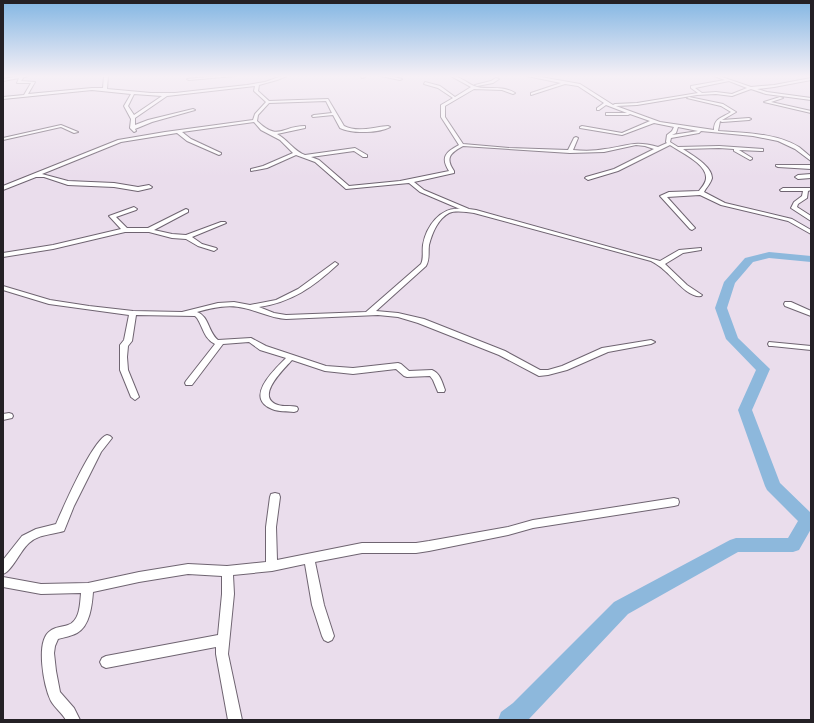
<svg xmlns="http://www.w3.org/2000/svg" width="814" height="723" font-family="'Source Sans 3',sans-serif">
<style>
.lines{fill:none;stroke-linecap:round;stroke-linejoin:round}
.river{fill:#8db8dc;fill-rule:evenodd}
.minor-casing{stroke:#6f6471;stroke-width:2}
.minor{fill:#fff;fill-rule:evenodd}
</style>
<rect width="100%" height="100%" fill="#eaddec"/>
<g class="lines">
<!-- river -->
<path class="river" d="M769 252 811 256V262L769 258 753 262 735 283 727 308 738 338 770 369 752 410 780 483 811 513V529L799 550 793 552H738L628 614 529 719 527 720H498L501 712 513 703 614 602 730 540 736 538H788L798 521 767 490 765 486 738 410 756 370 726 339 715 308 724 282 745 258Z"/>
<defs>
<path id="minor" d="M20 76H28L24 77 21 81 35 82 28 94 92 88H103L104 76H108L107 89 151 93H175L247 85 265 82 282 76H287L277 80 259 85 258 91 269 101 328 99 344 126C358 133 373 127 388 126L390 127C379 133 352 134 340 128L333 115 313 117 312 116 314 115 332 113 326 101 269 103 258 115 257 121C279 142 281 126 305 126V128L277 134C288 140 294 151 305 155L355 148 367 155V157H363L354 151 311 157 319 160 349 186 400 181 449 171C440 157 446 152 459 145L441 117V105L453 98 438 88 424 84 425 82 440 86 455 97 471 87 451 76C460 76 467 83 474 86 486 91 500 84 515 93L513 94 502 90 474 89 445 106V117L463 144 509 148 568 150 574 138 576 137 578 138 573 150C584 151 595 151 605 149 628 146 634 140 658 147L667 143 666 142 667 135 672 131 674 127 654 123 622 135 580 128V127L582 126 622 133 650 121 630 114 628 115H606V113H627L606 105 599 110H597V108L604 103 578 86 565 84 531 95V93L561 83 527 76H535L580 84 613 105 615 104 637 103 698 93 691 88V86L725 80 714 76H719L751 87 774 85 811 78V80L774 87 757 89 767 92 811 98V100L766 94 751 89 732 96 716 94 697 95 637 105 616 106 660 122 714 130C714 118 722 118 731 112L721 106 687 98 689 97 723 104 736 112 722 120 749 118 751 119 749 120 722 122 720 121 718 131C744 133 776 133 799 147 803 150 807 154 811 157V161L795 149 778 141 753 136 701 131 699 133 671 138 670 142 678 147 719 146 763 149V151H761L739 150 752 158V159L750 160 734 151V149L719 148 683 149C692 155 712 166 712 178 711 183 706 188 704 192L725 203 792 219 811 230V234L788 221 721 205 700 195 667 197 695 228 692 230 690 229 660 196 669 192 699 191C702 187 706 183 706 178 707 164 680 152 670 145L618 171 588 180 585 178 586 177 614 169 654 149 645 146 636 145 604 152 570 153 463 146C450 153 445 158 454 171V173L414 182 424 190 469 209 476 210 660 261 679 250 701 248V250L683 253 665 264 687 285 702 295 701 296C688 298 673 277 664 270 660 266 656 264 651 261L474 213C466 212 456 210 449 213 438 219 432 233 429 245 428 253 430 259 426 266L376 311 398 313 424 319 505 351 540 370H548L562 366 602 348 651 340 655 342 651 344 608 352 567 370 548 375 539 376 499 355 418 323 398 317 378 315 286 319C271 318 258 311 244 308 228 304 212 308 197 312 209 316 208 332 218 340L251 338 266 346 326 366 353 368 398 363 401 364 409 371 432 370C440 373 442 382 445 390L444 392H438L433 380 430 376 407 377 404 376 396 369 353 374 325 371 292 360C284 369 254 397 278 405 284 407 291 405 297 407L298 409 297 411 294 412C287 411 279 412 272 409 244 398 274 370 286 358L260 350 249 342 223 344 192 385H186L185 383 186 381 215 344C204 339 203 327 197 318L195 316 136 315 132 341 128 346 127 357 128 370 139 397 135 400 131 397 120 370V345L124 340 129 315 49 304 3 290V286L50 300 89 306 133 311 182 312 218 303 234 302 250 305 276 300 298 289 335 262 338 264 337 265C313 287 292 302 259 307L274 313 286 315 366 312 421 264C424 258 422 252 423 245 426 227 440 207 460 209L420 192 409 183 346 189 315 162 296 155 267 168 251 171V169L263 166 293 153 280 140 261 130 254 122 182 132 191 139 221 153V154L219 155 187 141 177 133 121 142 42 174 68 181 114 183 138 187 149 185 152 187 151 188 138 191 114 187 68 185 44 177H36L3 190V186L118 140 165 132 253 120 255 114 266 102 254 91 255 86 167 96 135 118V125L148 120 193 109 195 110 152 122 135 129 136 131 134 132 130 128 131 119 124 106 131 94 92 90 3 99V97L24 95 31 83H17L19 78 3 81V79ZM729 81 747 88 732 94 716 92 702 93 695 88ZM134 94 162 96 134 115 128 106ZM678 127 698 131 672 135 676 133Z
M218 76H234L189 80 187 79Z
M361 76H365V77L362 78Z
M381 76H389L402 79 400 80Z
M496 78 499 79 493 83 477 86 475 85 491 81Z
M780 97 783 98 771 102 811 111V113L764 102Z
M61 125 78 132 74 133 61 127 3 140V138Z
M776 165H811V169L778 167 776 166Z
M811 174V178L798 179 795 177 798 175Z
M783 188H811V190L808 191 807 198 798 204 797 207 811 216V221L791 208 794 202 802 196 803 191H781L780 190Z
M134 207 137 209 136 210 116 217 127 228H148L186 209 188 210V212L154 230 172 234 186 235 221 222H225L226 223 192 237 202 244 216 248 217 249 214 251 198 246 186 239 172 238 149 232H125L53 249 3 257V253L53 245 121 229 109 216Z
M785 302H791L811 311V316L785 306 784 304Z
M769 342 811 346V350L772 346H769L768 344Z
M9 413 12 414 13 416 12 418 3 420V414Z
M107 435 110 436 112 438 101 452 74 506 64 531C51 535 39 534 29 543 20 551 12 571 3 574V560L22 536 36 529 56 524C63 508 93 439 107 435Z
M275 493 279 494 280 497 276 527 277 560 362 543H416L429 541 508 527 533 520 674 498 678 499 679 502 678 505 674 506 533 528 508 535 429 551 416 553H362L315 562 324 605 334 636 332 640 328 642 324 640 322 636 312 605 305 564 272 571 233 575 234 594 228 654 242 720H228L216 654V647L106 668 102 666 100 662 102 658 106 656 218 635 222 594V576L188 574 139 582 93 592C92 605 90 626 77 633 71 636 65 637 58 639L55 646 54 653 56 671 60 692 74 708 80 720H66C62 713 55 708 51 701 44 687 35 641 50 631 55 627 62 627 68 625 80 621 80 604 81 593L41 594 3 587V577L41 584 88 583 139 572 188 564 227 566 266 562V527L270 497 271 494Z"/>
</defs>
<!-- minor casing -->
<use href="#minor" class="minor-casing"/>
<!-- minor -->
<use href="#minor" class="minor"/>
</g>
<!-- sky -->
<linearGradient id="sky" x2="0" y2="1"><stop stop-color="#83b6e3"/><stop offset="0.43" stop-color="#f6f0f6"/><stop offset="1" stop-color="#f6f0f6" stop-opacity="0"/></linearGradient>
<rect width="814" height="177" fill="url(#sky)"/>
<!-- border -->
<rect width="814" height="723" fill="none" stroke="#242025" stroke-width="8"/>
</svg>
